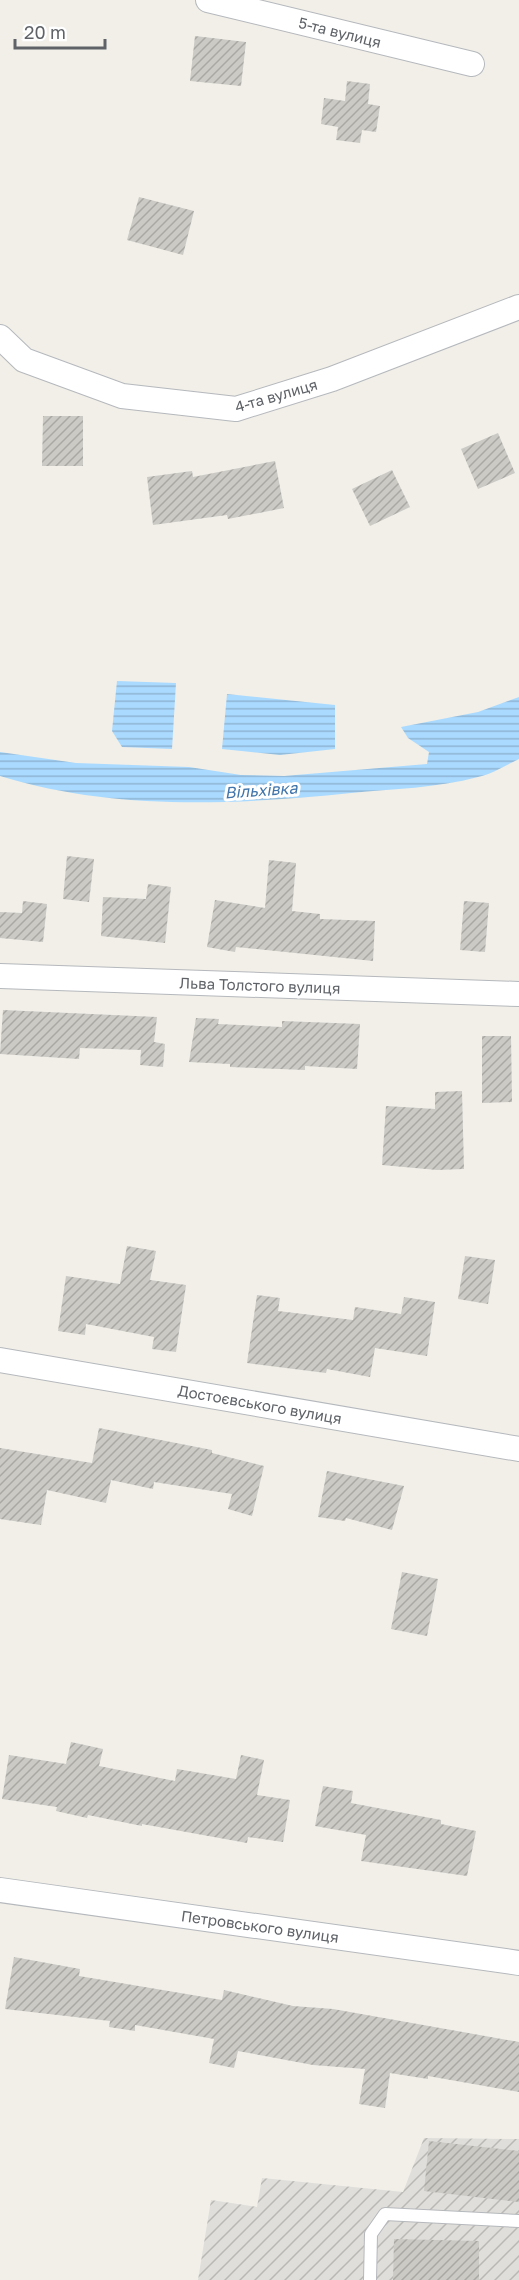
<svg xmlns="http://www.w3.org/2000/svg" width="519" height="2280" font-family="'Golos Text',sans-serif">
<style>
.industrial{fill:url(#industrial-furrows)}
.water{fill:url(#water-rules)}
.building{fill:url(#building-hatch)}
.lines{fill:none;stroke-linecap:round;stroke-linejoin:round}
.service-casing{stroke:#b5b8bc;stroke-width:14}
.minor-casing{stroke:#b5b8bc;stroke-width:26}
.service{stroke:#fff;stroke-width:12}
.minor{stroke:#fff;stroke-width:24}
.labels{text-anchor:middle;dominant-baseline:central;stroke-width:6;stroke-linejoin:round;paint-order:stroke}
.street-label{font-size:15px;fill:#5f6368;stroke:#fff}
.water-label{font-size:16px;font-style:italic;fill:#4174aa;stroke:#fff}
</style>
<defs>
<pattern id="industrial-furrows" width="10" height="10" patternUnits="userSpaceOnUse" patternTransform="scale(1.5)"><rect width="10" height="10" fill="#e0deda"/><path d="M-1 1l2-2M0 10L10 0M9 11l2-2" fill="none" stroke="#b9b8b5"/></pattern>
<pattern id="water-rules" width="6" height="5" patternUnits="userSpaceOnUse" patternTransform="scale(1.5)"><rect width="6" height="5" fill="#aadaff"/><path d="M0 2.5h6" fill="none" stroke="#8eb4d2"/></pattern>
<pattern id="building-hatch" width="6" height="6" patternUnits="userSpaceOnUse" patternTransform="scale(1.5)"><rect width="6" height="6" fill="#cccac5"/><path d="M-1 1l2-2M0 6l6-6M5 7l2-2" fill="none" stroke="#a9a8a4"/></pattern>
</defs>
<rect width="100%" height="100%" fill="#f1efe8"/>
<!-- industrial -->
<path class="industrial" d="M424 2138 519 2139V2280H198L211 2200 257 2207 262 2178 403 2192Z"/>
<!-- water -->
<path class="water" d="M117 681 176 683 172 749 122 747 112 731Z
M227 694 335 705V749L280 755 222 749Z
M519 697V759C506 765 492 774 478 777 437 788 393 789 351 793 234 805 114 811 0 776V752L76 763 189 767 241 775 284 776 427 764 429 752 408 738 401 727 478 712Z"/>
<!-- building -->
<path class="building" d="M195 36 246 42 241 86 190 81Z
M347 81 370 84 368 104 380 106 376 132 362 130 360 143 336 140 338 127 321 124 324 98 345 101Z
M139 197 194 211 183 255 127 240Z
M43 416H83V466H42Z
M498 433 515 473 478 489 461 449Z
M275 461 284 508 228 519 227 515 153 525 147 477 192 471 193 477Z
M392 470 410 507 370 526 352 489Z
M67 856 94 859 89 902 63 899Z
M269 860 296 863 292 911 320 914V919L375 921 373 961 236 947 235 952 207 947 215 900 265 908Z
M148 884 171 887 165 943 101 936 103 897 146 899Z
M23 901 47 904 43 942 0 938V912L22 913Z
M464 901 489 903 485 952 460 950Z
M3 1010 157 1017 154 1042 165 1044 163 1067 140 1065 141 1050 80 1048 79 1059 0 1054Z
M196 1018 219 1019 218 1024 282 1027V1021L360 1024 357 1069 305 1066V1070L230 1067V1064L189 1062Z
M482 1036H511L512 1102 482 1103Z
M462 1091 464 1169 437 1170 382 1165 386 1106 435 1109V1092Z
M127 1246 156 1251 150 1280 186 1285 176 1352 152 1349 154 1337 86 1324 85 1335 58 1331 66 1276 120 1284Z
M465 1256 495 1260 488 1304 458 1299Z
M257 1295 280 1298 278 1311 353 1320 355 1307 401 1314 404 1297 435 1302 427 1356 375 1348 370 1377 327 1369 326 1373 247 1363Z
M99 1428 212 1450V1453L264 1466 252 1516 228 1509 232 1494 154 1482 153 1489 111 1480 106 1503 47 1490 41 1525 0 1519V1448L92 1463Z
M327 1471 404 1486 392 1530 346 1518 345 1521 318 1517Z
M402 1572 438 1579 427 1636 391 1629Z
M71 1742 103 1749 99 1766 175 1781 177 1769 236 1779 241 1755 264 1760 257 1795 290 1800 283 1842 248 1837 247 1843 142 1824V1826L88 1815 87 1818 56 1811 57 1807 2 1799 9 1755 66 1764Z
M323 1786 353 1791 351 1803 441 1820V1824L476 1831 467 1876 361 1861 366 1835 315 1826Z
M14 1957 80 1969 79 1976 222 2000 224 1990 293 2006 333 2009 519 2042V2092L428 2076V2079L390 2073 385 2108 359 2104 365 2069 313 2065 238 2051 234 2068 209 2063 214 2039 135 2025V2031L109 2027 110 2021 5 2009Z
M429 2141 519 2151V2202L424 2191Z
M394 2239 479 2241V2280H393Z"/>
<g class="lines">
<defs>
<path id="service" d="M370 2280 371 2234 385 2214 519 2221"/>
<path id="minor" d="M208 0 472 64
M0 337 24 360 122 396 236 409 332 379 519 307
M0 976 519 994
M0 1360 519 1449
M0 1890 519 1963"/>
</defs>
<!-- service casing -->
<use href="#service" class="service-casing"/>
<!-- minor casing -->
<use href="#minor" class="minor-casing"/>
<!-- service -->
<use href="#service" class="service"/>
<!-- minor -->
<use href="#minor" class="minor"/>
</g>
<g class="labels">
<!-- street labels -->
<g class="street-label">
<text transform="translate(340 32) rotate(14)">5-та вулиця</text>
<text transform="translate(276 395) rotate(-16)">4-та вулиця</text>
<text transform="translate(260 985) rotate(2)">Льва Толстого вулиця</text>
<text transform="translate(260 1404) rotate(10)">Достоєвського вулиця</text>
<text transform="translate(260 1926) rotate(8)">Петровського вулиця</text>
</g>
<!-- water labels -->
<g class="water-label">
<text transform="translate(261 790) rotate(-4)">Вільхівка</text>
</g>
</g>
<!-- scale -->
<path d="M15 39v9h90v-9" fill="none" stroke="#5f6368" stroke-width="3"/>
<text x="24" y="39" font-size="18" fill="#5f6368" stroke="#ffffff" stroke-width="4.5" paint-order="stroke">20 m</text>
</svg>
